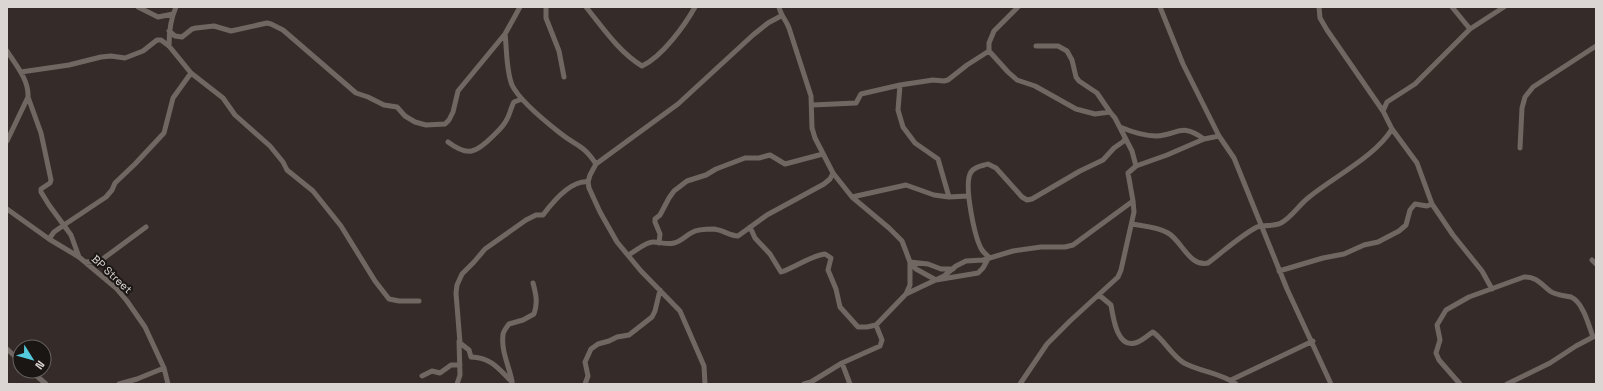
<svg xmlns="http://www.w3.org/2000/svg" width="1603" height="391" font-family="'Space Grotesk',sans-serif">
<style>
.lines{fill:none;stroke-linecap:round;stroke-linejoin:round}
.street{stroke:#706762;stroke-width:5}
.labels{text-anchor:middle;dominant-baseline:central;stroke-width:4;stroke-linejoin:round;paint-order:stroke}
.street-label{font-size:11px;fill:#dbd5d3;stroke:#1a1614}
</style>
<rect width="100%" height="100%" fill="#352c29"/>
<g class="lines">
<!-- street -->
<path class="street" d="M138 7 158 17 173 14
M546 7V18L559 51 564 77
M586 7C603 28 619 52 642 66 662 57 685 25 695 7
M779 7C781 16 786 20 789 28L811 96 812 128 815 138 833 173 852 197 889 228 902 241 910 262 916 269 936 280 978 273 983 268 989 257C987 255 984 253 982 250 975 239 963 184 971 172 975 166 982 166 988 164L996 168 1022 197 1027 200 1032 199 1080 171 1103 160 1114 148 1124 141 1125 138
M1018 7 994 31 989 43V51L1008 72 1017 80 1035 86 1076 109 1095 114 1110 112
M1160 7 1183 64 1219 136 1234 158 1287 289 1331 384
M1319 7 1320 18 1327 30 1383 111
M1452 7 1470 29
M169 31 175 36 182 37 192 29 196 28 214 26 231 31 267 23 271 24 283 30 356 93 368 97 384 105 397 107 405 116 415 122 426 125 445 124 449 120 453 112 458 91 505 34 520 7
M505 34C507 50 506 70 512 85 519 100 546 122 560 133 576 146 583 144 596 164
M169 46C169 32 170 20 176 7
M1036 46H1058L1067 51 1072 60 1076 77 1079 81 1097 93 1110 112 1115 118 1132 151 1136 166
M7 51C16 65 29 80 28 97L7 141
M21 72 69 65 101 57 111 56 125 58 143 51 157 40H161L169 46 191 73 223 98 235 115 270 146 283 162 287 170 313 191 341 226 375 281 389 299 399 301H419
M900 85 898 110 903 127 915 143 938 159 949 197
M28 97 41 133 51 180 50 183 41 189V192L49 205 71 235 79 257
M812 105 856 103 861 94 900 85 933 80 944 81 948 80 967 65 989 51
M1120 127C1132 132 1143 136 1156 136 1178 135 1181 122 1204 139
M448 142C468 157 476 153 493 136 498 131 504 126 507 119 510 114 511 107 514 102L522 99
M1520 148 1522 108 1525 97 1533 87 1596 46
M852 197 906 185 934 195 949 197 968 196
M7 209 49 239 79 257 116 288 127 301 145 327 164 368 168 384
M1132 224C1143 226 1158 227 1168 233 1182 241 1189 267 1208 263 1224 251 1240 236 1257 227 1265 224 1273 227 1281 223 1292 217 1298 206 1308 198 1333 177 1375 157 1392 129
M750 227 755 238 770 254 781 272C796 267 810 256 825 254L831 258 828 270 836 289 840 307 858 327H867L876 325
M49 239 54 232 64 225 106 197 112 190 115 183 135 164 164 133 173 98 191 73
M659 243 660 234 655 222V219L660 215 669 198 674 191 687 181 706 175 716 169 745 158H759L770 155 785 164 823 154
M628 255C635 252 645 242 653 242 660 242 667 245 674 243 682 241 686 235 693 232 697 229 709 229 714 229 723 230 730 236 738 236L767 215 824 184 830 179 833 173
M1592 260 1596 264
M85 262 100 261 146 227
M1279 271 1323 258 1344 254 1364 245 1378 242 1399 231 1406 225 1410 210 1415 204 1427 206 1432 204
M1492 289 1482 271 1453 235 1432 204 1417 163 1392 129 1383 111 1387 102 1415 84 1470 29 1504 7
M906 294 910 285V262L928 264 941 269H953
M1099 295 1111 305C1113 317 1117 348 1135 343 1141 342 1148 335 1153 332 1165 341 1172 356 1184 363 1201 372 1221 373 1236 384
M7 349 20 361
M842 363 850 384
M31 371 46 384
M422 376 432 371 440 373 451 365H460
M1231 380 1313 341
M512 381C509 366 501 351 503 335 503 331 507 327 509 324L523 320 534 314C538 303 536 294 533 283
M512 382C498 368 492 358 471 357L469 350 460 343 456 293 457 285 462 274 474 262 485 249 526 220 536 215H543C552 203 571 180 588 182
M119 384 137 379 164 368
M457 384 460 375 459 341
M585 384 588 376 585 362 591 349 598 344 609 341 617 337 629 335 652 317 655 311 660 290
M705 384 704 366 680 311 641 271 617 242 600 212 589 188 588 182 590 175 596 164 678 104 753 35 768 23 781 16
M804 384 811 382 842 363 880 346 882 340 876 325 906 294 944 276 956 266 966 261 983 260 1013 251 1041 247H1065L1073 245 1133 201
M1020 384 1047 344 1070 321 1118 277 1121 270 1134 212 1133 201 1128 173 1136 166 1167 155 1204 139 1219 136
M1460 384 1439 360 1436 353 1440 340 1437 325 1446 310 1469 297 1524 277C1536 276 1542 285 1550 291 1557 296 1564 295 1571 297 1583 302 1589 326 1593 337L1596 336
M1507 384 1550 363 1576 346 1593 337"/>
</g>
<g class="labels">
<!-- street labels -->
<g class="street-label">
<text transform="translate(112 274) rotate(43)">BP Street</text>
</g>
</g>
<!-- border -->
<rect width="1603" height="391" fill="none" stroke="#dbd5d3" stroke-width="16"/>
<!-- north arrow -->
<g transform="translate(32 359) rotate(127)"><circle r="19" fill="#1a1614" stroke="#676260"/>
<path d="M0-3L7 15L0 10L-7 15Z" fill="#54cade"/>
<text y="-6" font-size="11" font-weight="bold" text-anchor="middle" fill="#dbd5d3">N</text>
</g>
</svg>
